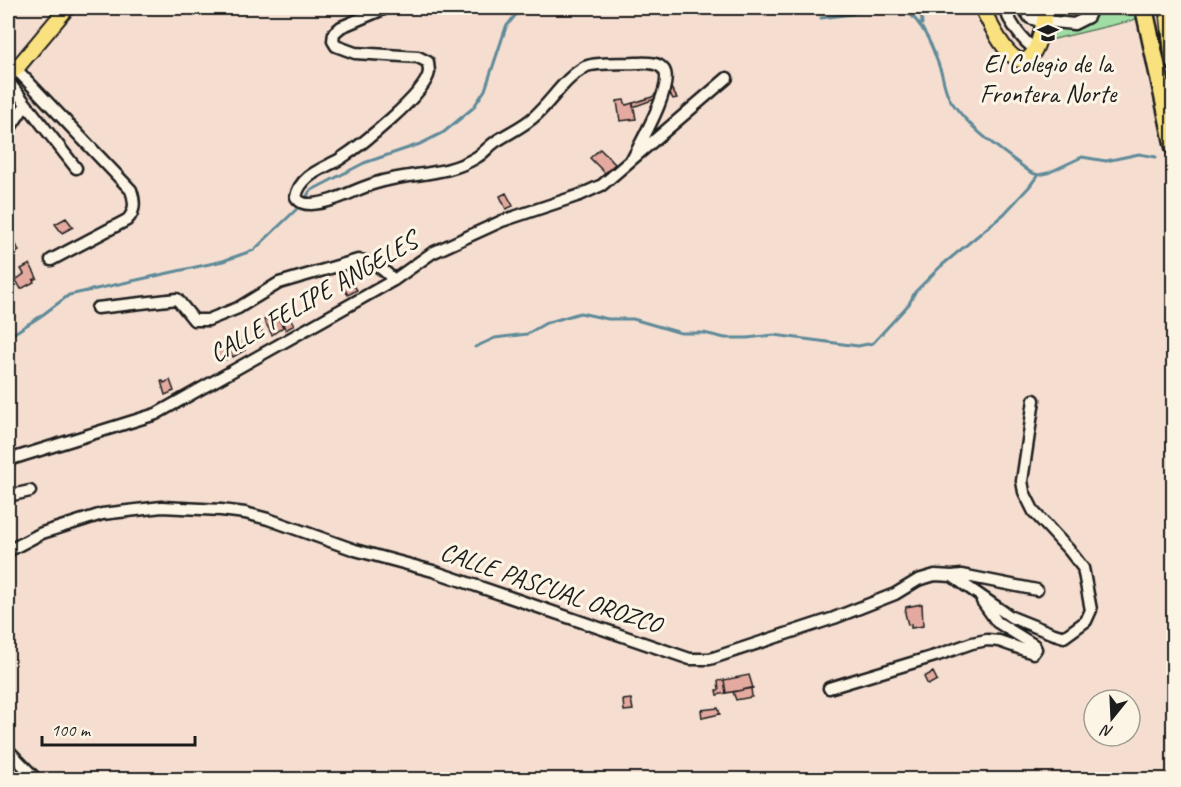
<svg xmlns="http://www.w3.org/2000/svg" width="1181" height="787" font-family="Caveat,sans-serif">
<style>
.green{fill:#9fdda5;stroke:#5e7c60;stroke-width:1.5}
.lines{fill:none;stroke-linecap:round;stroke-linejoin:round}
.stream{stroke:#5f8a99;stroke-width:3}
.building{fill:#e4aaa0;stroke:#1c1c1c;stroke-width:1.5}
.minor-casing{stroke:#1c1c1c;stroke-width:15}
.major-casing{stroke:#1c1c1c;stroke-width:18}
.highway-casing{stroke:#1c1c1c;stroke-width:21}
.minor{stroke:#fcf5e5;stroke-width:10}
.major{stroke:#fae180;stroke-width:14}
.highway{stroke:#fae180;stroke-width:16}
.labels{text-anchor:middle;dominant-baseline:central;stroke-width:6;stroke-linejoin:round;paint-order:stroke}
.poi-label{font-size:26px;fill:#1c1c1c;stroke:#fcf5e5}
.street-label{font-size:26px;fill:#1c1c1c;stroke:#fcf5e5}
</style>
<rect width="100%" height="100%" fill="#f5ded0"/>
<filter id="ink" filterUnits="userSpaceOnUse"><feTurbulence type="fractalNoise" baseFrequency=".0167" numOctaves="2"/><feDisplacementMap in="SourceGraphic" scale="12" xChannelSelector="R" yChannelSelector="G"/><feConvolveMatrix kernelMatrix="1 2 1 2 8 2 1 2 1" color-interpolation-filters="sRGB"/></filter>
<g filter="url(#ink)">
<!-- green -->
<path class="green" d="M1100 8H1140L1142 17 1130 21 1042 42 1048 27 1084 26 1095 13 1100 12Z"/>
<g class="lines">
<!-- stream -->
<path class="stream" d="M903 8C925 24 934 50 942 75 944 83 946 94 951 101 972 132 1002 150 1030 172L1038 175 1048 173 1082 157 1106 161 1139 154 1156 157
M921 8 922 24
M821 18 852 14 863 9 893 8
M8 337 41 316 69 295 223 261 254 250 303 203 310 191 364 163 420 144 444 132 473 108 485 90 506 27 521 8
M475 347 495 338 527 334 546 323 580 313 608 319H633L681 333H704L725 338H747L774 335 858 346 873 343 909 304 915 292 941 266 1004 214 1029 187 1038 175"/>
</g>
<!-- building -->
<path class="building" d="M668 83 677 98 673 99 667 89 655 99 633 107V103L652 97Z
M624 100 626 105 633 103 636 119 620 121 617 101Z
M600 149 615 164 605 173 590 158Z
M506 193 513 206 506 209 500 196Z
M66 218 73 227 62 233 55 224Z
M14 240 19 251 8 259V244Z
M30 264 37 278 33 280 34 282 21 289 16 280 24 274 21 269Z
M350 279 357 290 348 295 341 284Z
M275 313 283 327 272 335 264 320Z
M289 316 294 325 286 330 281 320Z
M259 327 265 336 257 341 252 332Z
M238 339 245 350 233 357 229 350 232 348 230 344Z
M224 346 230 357 219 363 213 352Z
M170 380 174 391 165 395 161 381H163L164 383Z
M922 604 923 626 911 628V624L908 625 905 613 906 607Z
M933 672 937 680 928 685 924 677Z
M749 675 753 688 726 693 724 680Z
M724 680 726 693 717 695 716 690H719L718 681Z
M751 688 752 697 736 700 733 692Z
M631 699 633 710 624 711 623 700Z
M718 708 720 714 702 718 701 710Z"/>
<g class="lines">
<defs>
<path id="minor" d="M386 8 341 27 334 33 333 41 336 46 355 53 418 57 428 62C428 64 429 70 429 72 426 94 360 146 340 159 323 169 300 175 296 197 300 203 304 204 311 204 334 203 355 189 376 183 410 172 446 177 477 157 484 153 488 147 495 142 508 133 525 126 536 115 553 99 565 78 585 67 594 62 623 64 635 63 644 63 658 61 664 70 674 85 641 142 633 158
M1004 8C1010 22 1021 40 1035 49
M1023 8 1030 18 1036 20 1074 24 1088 17 1092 8
M16 69 131 190C135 201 136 211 127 220L51 260
M8 81 26 104 8 131
M26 104 76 168
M97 308 177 299 194 320H208L238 308 279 283 358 260C375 261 382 269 394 280
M8 460 156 414 394 280 432 253 502 221 580 195 602 185 727 78
M8 496 30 491
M8 551 42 533 102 514 162 507 221 510 245 513 268 519 355 550 433 571 690 659H710L834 618 895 594 918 580 935 575 952 576 1011 617 1051 633 1064 637 1086 621 1091 610 1083 568 1069 550 1034 512 1024 492 1022 481 1034 400
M952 576 962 575 1037 590
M829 688 938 655 972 643 987 640 999 641 1033 653 1036 649 1034 645 997 622 982 601
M8 750 37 780"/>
<path id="major" d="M982 8C988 19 1015 81 1033 53 1040 43 1044 20 1047 8
M8 75 16 69 67 8"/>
<path id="highway" d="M1144 8 1174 147
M1168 8 1174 62"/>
</defs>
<!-- minor casing -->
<use href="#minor" class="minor-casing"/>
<!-- major casing -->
<use href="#major" class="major-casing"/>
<!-- highway casing -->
<use href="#highway" class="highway-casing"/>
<!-- minor -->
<use href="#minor" class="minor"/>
<!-- major -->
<use href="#major" class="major"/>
<!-- highway -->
<use href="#highway" class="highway"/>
</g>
</g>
<!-- icons -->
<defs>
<symbol id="university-bare" viewBox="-9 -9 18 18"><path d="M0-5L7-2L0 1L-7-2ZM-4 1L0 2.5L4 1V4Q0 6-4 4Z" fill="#1c1c1c" stroke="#fcf5e5" stroke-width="2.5" paint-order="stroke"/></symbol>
</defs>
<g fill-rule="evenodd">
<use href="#university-bare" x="1033" y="18" width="30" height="30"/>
</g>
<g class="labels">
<!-- poi labels -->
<g class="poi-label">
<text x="1048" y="63">El Colegio de la<tspan x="1048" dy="30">Frontera Norte</tspan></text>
</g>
<!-- street labels -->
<g class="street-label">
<text transform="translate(313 297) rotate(-30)">CALLE FELIPE ANGELES</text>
<text transform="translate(551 588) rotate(19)">CALLE PASCUAL OROZCO</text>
</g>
</g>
<!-- margin -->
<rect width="1181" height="787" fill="none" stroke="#fcf5e5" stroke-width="30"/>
<rect x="15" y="15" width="1151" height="757" fill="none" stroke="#1c1c1c" stroke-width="2" filter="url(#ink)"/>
<!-- north arrow -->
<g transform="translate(1112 718) rotate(198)"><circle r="28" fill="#fcf5e5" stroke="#a29e95" stroke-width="1.5"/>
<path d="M0-4.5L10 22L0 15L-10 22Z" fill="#1c1c1c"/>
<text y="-9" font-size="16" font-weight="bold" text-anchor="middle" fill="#1c1c1c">N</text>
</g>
<!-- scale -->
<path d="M42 736v9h153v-9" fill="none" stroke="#1c1c1c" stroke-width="3"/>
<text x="51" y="736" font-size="18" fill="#1c1c1c" stroke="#fcf5e5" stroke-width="4.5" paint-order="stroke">100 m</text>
</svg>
